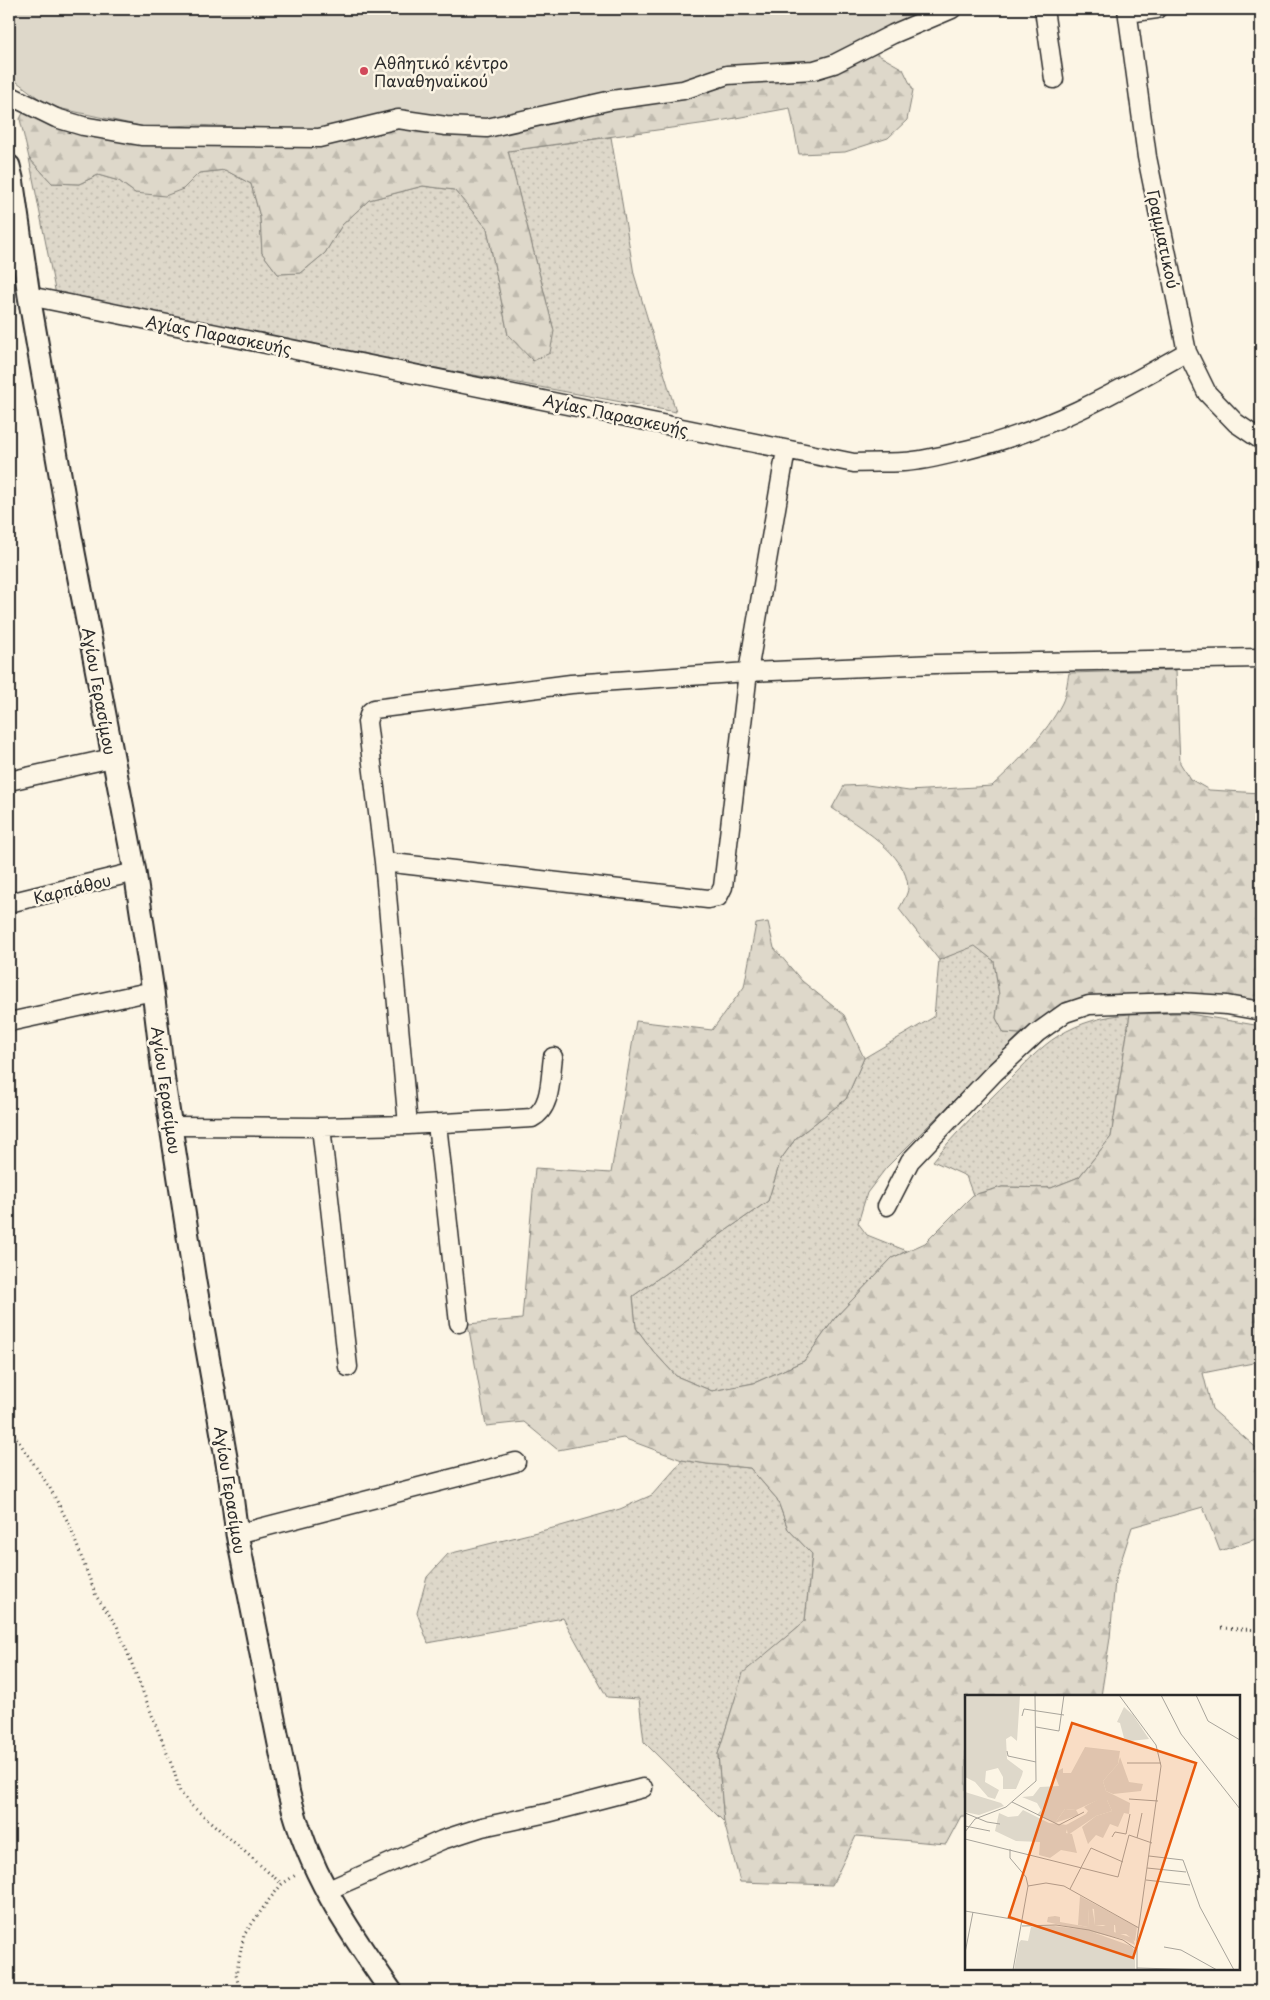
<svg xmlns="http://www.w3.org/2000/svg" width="1270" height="2000" font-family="'Playpen Sans',sans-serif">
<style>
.grass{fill:url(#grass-dots);stroke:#84827a}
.forest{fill:url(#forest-firs);stroke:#84827a}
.green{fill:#ded8ca;stroke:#84827a}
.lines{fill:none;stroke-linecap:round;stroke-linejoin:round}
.minor-casing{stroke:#2b2b2b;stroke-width:21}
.tertiary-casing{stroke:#2b2b2b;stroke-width:25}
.path{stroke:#2b2b2b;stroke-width:3;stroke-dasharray:1 4;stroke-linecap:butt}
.minor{stroke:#fcf5e5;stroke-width:18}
.tertiary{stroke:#fcf5e5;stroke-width:21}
.poi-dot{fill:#d1495b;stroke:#fcf5e5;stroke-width:2}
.labels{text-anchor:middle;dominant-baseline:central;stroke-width:5;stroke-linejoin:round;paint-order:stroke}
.poi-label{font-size:16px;fill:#2b2b2b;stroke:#fcf5e5;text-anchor:start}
.street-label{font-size:16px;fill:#2b2b2b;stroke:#fcf5e5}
.inset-road{fill:none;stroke:#a8a49b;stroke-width:1}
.view{fill:#e8590c;fill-opacity:0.15;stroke:#e8590c;stroke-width:2.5}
.inset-edge{fill:none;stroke:#2b2b2b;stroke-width:2.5}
</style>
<defs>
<pattern id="grass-dots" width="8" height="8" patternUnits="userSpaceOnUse" patternTransform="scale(1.25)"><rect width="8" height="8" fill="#ded8ca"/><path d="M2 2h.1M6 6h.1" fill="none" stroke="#bfbaae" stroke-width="1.8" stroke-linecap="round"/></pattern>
<pattern id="forest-firs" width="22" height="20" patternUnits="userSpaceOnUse" patternTransform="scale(1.25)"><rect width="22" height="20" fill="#ded8ca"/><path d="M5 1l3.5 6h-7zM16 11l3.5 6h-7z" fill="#bfbaae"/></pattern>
</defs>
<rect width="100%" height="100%" fill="#fcf5e5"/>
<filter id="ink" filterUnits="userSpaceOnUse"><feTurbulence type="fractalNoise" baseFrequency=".02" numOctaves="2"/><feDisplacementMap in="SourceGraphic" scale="10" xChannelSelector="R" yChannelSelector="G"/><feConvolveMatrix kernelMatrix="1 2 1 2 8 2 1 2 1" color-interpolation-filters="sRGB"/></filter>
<g filter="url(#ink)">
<!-- grass -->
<path class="grass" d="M611 137 634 274 676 412 272 338 56 295 29 158 52 183 79 184 98 175 119 181 135 193 183 189 199 173 225 170 251 184 260 217 262 253 278 274 301 273 325 253 342 225 369 200 423 186 454 190 487 228 508 335 554 331 508 151Z
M975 945 994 961 999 995 996 1018 1004 1033 1020 1034 886 1168 867 1193 858 1223 867 1235 907 1251 892 1258 835 1318 804 1361 754 1383 712 1391 676 1376 653 1351 636 1328 633 1296 768 1201 781 1159 796 1138 846 1099 864 1058 934 1017 939 960Z
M1130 1014 1111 1137 1079 1177 1051 1188 1002 1187 973 1195 966 1176 933 1161C956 1132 983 1106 1009 1080 1024 1065 1040 1047 1058 1036 1081 1022 1104 1016 1130 1014Z
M682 1460 707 1464 750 1468 777 1499 788 1529 812 1554 805 1621 743 1674 718 1754 724 1822 644 1742 639 1699 607 1697 563 1618 428 1643 417 1613 427 1577 448 1554 557 1527 620 1509 652 1495 676 1468Z"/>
<!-- forest -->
<path class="forest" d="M875 53 903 69 913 90 907 120 888 138 845 152 799 154 790 108 714 122 508 151 554 331 550 353 533 361 508 335 487 228 454 190 423 186 369 200 342 225 325 253 301 273 278 274 262 253 260 217 251 184 225 170 199 173 183 189 165 196 135 193 119 181 98 175 79 184 52 183 29 158 20 119 24 111 59 126 146 145 327 141 400 127Z
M1176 670 1180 763 1190 779 1209 790 1261 793V1005L1100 999 1065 1002 1020 1034 1004 1033 996 1018 999 995 994 961 975 946 939 960 899 909C902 903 908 894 908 888 907 853 858 826 832 808L844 786 867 785 909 791 992 786C1017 763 1047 733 1062 703 1066 695 1067 683 1069 673Z
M768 922 774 948 802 981 844 1015 864 1058 846 1099 796 1138 781 1159 768 1201 633 1296 636 1328 653 1351 676 1376 712 1391 754 1383 804 1361 835 1318 892 1258 925 1243 973 1195 1002 1187 1051 1188 1079 1177 1111 1137 1130 1014 1184 1013 1261 1026V1354L1253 1363 1203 1373 1212 1409 1261 1452V1531L1256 1539 1220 1551 1203 1507 1132 1527 1115 1580 1110 1638 1101 1696H966V1816H961L946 1844 856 1836 832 1885 740 1882 724 1822 718 1754 743 1673 805 1621 812 1554 788 1529 777 1499 750 1468 707 1464 682 1460 623 1438 558 1450 524 1422 486 1426 468 1324 522 1319 535 1168 611 1173 636 1021 712 1030 744 987 756 924Z"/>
<!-- green -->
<path class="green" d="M9 9H939L825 61 809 64 735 65 673 85 506 119 317 131 195 125 145 127 49 106 9 76Z"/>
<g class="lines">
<defs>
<path id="minor" d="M1044 9 1054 79
M1127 9 1147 157 1187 352 1207 393 1236 423 1261 440
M1128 13 1157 9
M9 95 56 118 83 126 141 136 319 138 398 119 446 126 487 128 612 100 683 90 727 75 814 70 834 64 893 34 952 9
M29 296 854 463C870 462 887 463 903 462 924 461 946 455 966 450 1051 430 1113 394 1187 352
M9 781 112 758
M384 862 708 899 718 897 723 887 748 672 786 450
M9 903 135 872
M9 1022 153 991
M437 1124 459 1323
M408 1125 532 1118C552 1108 550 1077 553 1057
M171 1126 321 1127 408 1125 384 862 367 722 370 712 374 709 571 684 748 672 935 664 1261 658
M321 1127 348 1367
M887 1206 910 1161 994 1073 1037 1033 1065 1013 1089 1005 1179 1002 1227 1005 1261 1011
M237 1534 516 1462
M326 1891 442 1840 482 1827 547 1813 643 1788"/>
<path id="tertiary" d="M9 166 12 178 29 296 71 537 135 872 153 991 164 1082 195 1282 230 1480 237 1534 289 1794C308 1871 346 1927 391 1991"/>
</defs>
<!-- minor casing -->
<use href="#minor" class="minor-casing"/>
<!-- tertiary casing -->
<use href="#tertiary" class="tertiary-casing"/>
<!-- path -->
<path class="path" d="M11 1430 50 1488 69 1524 96 1596 117 1626 174 1771 180 1792 191 1805 282 1884
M1221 1628 1261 1630
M240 1991 236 1975 244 1935 268 1901 282 1884 297 1874"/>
<!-- minor -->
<use href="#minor" class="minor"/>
<!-- tertiary -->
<use href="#tertiary" class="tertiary"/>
</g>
</g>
<!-- markers -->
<circle class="poi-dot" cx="364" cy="71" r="5"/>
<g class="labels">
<!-- poi labels -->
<g class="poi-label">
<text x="374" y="62">Αθλητικό κέντρο<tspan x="374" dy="18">Παναθηναϊκού</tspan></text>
</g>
<!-- street labels -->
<g class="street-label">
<text transform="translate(1164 239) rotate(78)">Γραμματικού</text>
<text transform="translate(219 334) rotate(11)">Αγίας Παρασκευής</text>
<text transform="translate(616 414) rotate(12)">Αγίας Παρασκευής</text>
<text transform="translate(100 691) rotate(80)">Αγίου Γερασίμου</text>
<text transform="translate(72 888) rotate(-14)">Καρπάθου</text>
<text transform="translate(167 1090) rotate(82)">Αγίου Γερασίμου</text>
<text transform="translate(231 1490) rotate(81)">Αγίου Γερασίμου</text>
</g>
</g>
<!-- overview -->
<g transform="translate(965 1695)">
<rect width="275" height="275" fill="#fcf5e5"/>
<path d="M0 0H55L52 46 46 41 41 44 42 64 58 76 57 80 51 94H38V82L33 73 21 76 20 87 34 95 30 104 23 102 10 87 0 82ZM159 12 168 20 184 44 165 46 159 43 155 28 152 27ZM155 62 164 87 178 89 176 96 148 99 141 96 138 86 153 69ZM132 105H142L147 116 131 121 103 140 101 130 121 119 123 116 119 112ZM100 114 111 115 114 120 90 128ZM115 201 172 232 170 246 161 239H151L150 230H130L129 214 124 213 123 232 113 230Z" fill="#ded8ca"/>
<path d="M120 52 155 56 153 69 138 86 141 96 165 108 164 119 159 118 153 132 145 129 138 143 131 140 123 149 117 132 131 121 147 116 142 105H133L111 115 100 114 90 128 72 120 76 115 72 108 57 102 68 101 75 92 94 91 89 78 98 73V78H106ZM0 97 36 108 39 111 14 120 0 117ZM58 115 84 128 103 130 101 138 107 139 112 158 96 155 85 163 74 160 75 147 51 146 30 136 34 118 43 122 53 121ZM127 211 130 230 138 231 149 227V237L168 243 170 250 158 244 82 227 83 222 90 221 95 222V227L123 232 124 213Z" fill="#ded8ca"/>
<path d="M89 231 122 235 166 251 170 256V275H49L54 248 56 245 63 246 66 232Z" fill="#ded8ca"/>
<path class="inset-road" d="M154 0 191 50 196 71 172 245V275M196 0 216 39 275 114M231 0 243 26 275 45M57 21 59 14 99 20M71 32 94 36 99 0M42 56 43 61 71 67M162 68H196M164 104 193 106M47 107 94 130 119 117M0 118 22 127 35 129M0 131 25 136M0 137 10 124 41 112 71 86 70 0M161 139 165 119M147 142 150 137 161 139M172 143 177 118M0 144 153 182 164 140 187 148M45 154V163L61 182 63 191 48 275M184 161 218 165 235 212 269 275M182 173 221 177M181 185 225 190M63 191 81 188 99 191 174 233M105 194 126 153 158 167M0 216 58 226M57 231 91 230 124 235 158 245 171 254M199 252 216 255 252 275M0 258 8 217M172 273 249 275M274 275 275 259"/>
<path class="view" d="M107 28 231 68 168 263 44 222Z"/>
<rect width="275" height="275" class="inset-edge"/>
</g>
<!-- margin -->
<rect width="1270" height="2000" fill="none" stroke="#fcf5e5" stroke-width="30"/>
<rect x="15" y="15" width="1240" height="1970" fill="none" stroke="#2b2b2b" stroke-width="2" filter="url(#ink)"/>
</svg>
